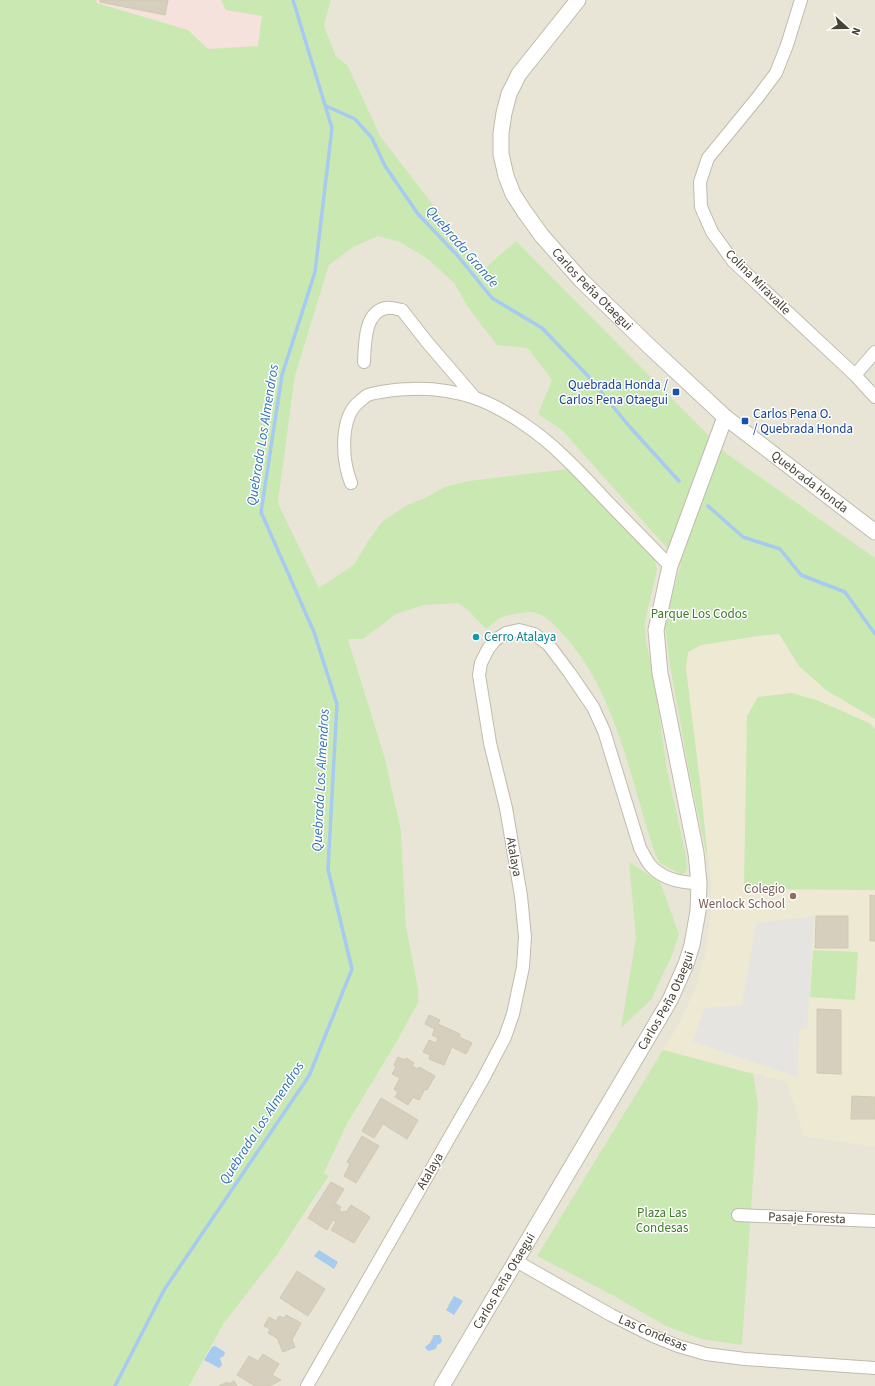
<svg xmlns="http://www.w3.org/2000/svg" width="875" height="1386" font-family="'Source Sans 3',sans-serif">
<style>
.residential{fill:#e8e5d7}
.education{fill:#ede9d3}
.medical{fill:#f5e2dd}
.green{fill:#cae8b2}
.parking{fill:#e6e4e0}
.water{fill:#a6caf0}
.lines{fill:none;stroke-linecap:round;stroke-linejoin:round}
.stream{stroke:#a6caf0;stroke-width:3.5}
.building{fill:#d6cfbe;stroke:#d1c8b1}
.minor-casing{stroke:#c0bbab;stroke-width:14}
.tertiary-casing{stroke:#c0bbab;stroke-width:17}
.minor{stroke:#fff;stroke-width:12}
.tertiary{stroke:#fff;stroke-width:15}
.transit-dot{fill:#1a4fb4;stroke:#fff;stroke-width:1.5}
.culture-dot{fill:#0f9aa8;stroke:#fff;stroke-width:1.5}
.education-dot{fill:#8d6e63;stroke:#fff;stroke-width:1.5}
.labels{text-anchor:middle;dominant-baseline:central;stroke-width:3;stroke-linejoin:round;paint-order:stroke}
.street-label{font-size:13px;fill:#484337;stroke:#fff}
.transit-label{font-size:13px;fill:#164399;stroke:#fff;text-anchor:end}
.park-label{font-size:13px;fill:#407a2a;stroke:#fff}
.culture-label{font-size:13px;fill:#0d838f;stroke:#fff;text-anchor:start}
.education-label{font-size:13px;fill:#785e54;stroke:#fff;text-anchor:end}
.water-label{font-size:14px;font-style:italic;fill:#306fb4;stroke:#fff}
</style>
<rect width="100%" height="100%" fill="#f4f2e9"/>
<!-- residential -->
<path class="residential" d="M331 0H875V1386H189L224 1323 277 1255 329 1177 324 1173 347 1124 396 1043 418 1003V988L406 925 401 830 385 758 348 639 316 582 278 503 295 376 329 265 336 56 324 26Z"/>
<!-- education -->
<path class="education" d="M779 634 799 666 826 690 875 719V1147L804 1136 787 1082 663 1050 675 1031 694 992 706 951 711 907V884L701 791 686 669 688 652 701 645 758 636Z"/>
<!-- medical -->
<path class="medical" d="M96 0H270L265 113 187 30 96 3Z"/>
<!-- green -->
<path class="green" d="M0 0H96L97 3 188 30 208 49 258 46 262 16 226 10 221 0H331L324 26 336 56 348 66 380 136 483 270 516 241 727 454 875 558V719L826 690 799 666 779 634 758 636 701 645 688 652 686 669 701 791 708 862 688 766 670 665 665 625 672 595 681 564 562 430 538 414 552 380 528 348 497 345 470 310 454 283 428 259 400 242 378 236 353 247 329 265 295 376 278 503 319 588 354 565 367 543 381 523 405 506 427 497 445 487 469 481 568 469 655 560 657 570 645 622 646 642 654 679 667 769 686 856 687 868 685 873 680 874 660 863 655 854C630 779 617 692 561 632 553 623 543 613 531 612 522 612 505 615 498 619 494 622 490 626 486 629L468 610 458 603 424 605 396 614 363 639H348L385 758 401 830 406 925 418 988V1003L396 1043 347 1124 324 1173 329 1176 277 1255 224 1323 189 1386H0Z
M792 693 819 701 869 723 875 729V890L744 889 747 716 758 697Z
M629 862 660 882 679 934 672 955 651 1000 621 1028 636 938Z
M813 950 858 952 855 1000 810 997Z
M663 1050 753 1074 758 1105 742 1345 701 1339 666 1326 614 1296 537 1256Z"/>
<!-- parking -->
<path class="parking" d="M814 916 807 1028 799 1030 798 1077 693 1042 704 1008 742 1005 756 923Z"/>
<!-- water -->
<path class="water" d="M319 1250 338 1262 334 1269 314 1256Z
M454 1296 463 1301 454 1315 446 1310Z
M434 1335H440L442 1341 441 1343 437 1345 436 1349 428 1351 425 1347 430 1343Z
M215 1346 225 1352 224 1356 220 1358 222 1365 219 1368 204 1360 212 1347Z"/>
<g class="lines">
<!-- stream -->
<path class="stream" d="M326 106 355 119 372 138 385 166 418 214 457 255 492 298 542 328 588 376 629 426 679 481
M708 506 743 537 780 549 801 575 845 592 875 634
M115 1386 164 1290 309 1076 352 969 328 869 337 704 314 632 261 512 282 375 315 272 332 128 293 0"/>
</g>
<!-- building -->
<path class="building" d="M100 0H168L165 15 100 2Z
M870 895 875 896V941H870Z
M816 916H848V948H815Z
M817 1009 841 1010V1074L817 1073Z
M429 1015 440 1020 438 1024 460 1034 459 1037 472 1043 466 1054 452 1047 444 1065 429 1059 430 1055 423 1052 429 1040 436 1043 438 1038 432 1035 435 1029 425 1024Z
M398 1057 405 1060 406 1058 414 1063 412 1066 418 1069 419 1067 435 1076 427 1090 425 1089 419 1100 413 1097 408 1105 395 1097 398 1092 394 1089 400 1078 392 1074 396 1067 394 1065Z
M852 1096 875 1097V1119H851Z
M381 1098 418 1120 407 1139 383 1124 374 1138 362 1131Z
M362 1136 379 1146 356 1183 344 1176 350 1164 347 1162Z
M331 1182 344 1189 333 1207 334 1208 336 1204 341 1207 339 1210 343 1213 344 1211 346 1212 351 1205 370 1217 354 1243 331 1230 336 1222 333 1220 327 1230 308 1218Z
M297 1271 325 1289 308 1316 280 1298Z
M286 1315 301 1323 292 1340 295 1347 283 1352 277 1338 268 1333 270 1329 264 1326 269 1317 276 1321 279 1316 284 1318Z
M263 1354 279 1364 272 1375 281 1380 270 1386H255L237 1375 249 1356 258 1361Z
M234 1381 237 1386H219L227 1382 228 1384Z"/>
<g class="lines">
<defs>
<path id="minor" d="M801 0 787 45 776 73 758 97 708 158 700 182 701 207 712 232 733 261 855 375 875 397
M364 362C365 344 364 312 386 308 391 307 397 309 402 310L427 342 475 398
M855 375 875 352
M351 483C342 460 339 417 360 401 363 399 365 396 368 395 376 392 400 389 410 389 431 388 454 391 475 398 504 408 541 434 563 456 577 469 590 483 603 497 625 520 648 543 670 566
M738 1215 875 1221
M516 1261 611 1315 653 1336 678 1346 706 1354 745 1359 875 1368
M307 1386 483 1079 505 1037 513 1014 523 967 525 937 521 896 506 808 490 743 479 675 481 663 488 649 495 640 506 633 519 630 534 634 548 644 569 672 593 707 604 731 640 848C643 853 646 860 650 865 662 879 681 883 699 883"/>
<g id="tertiary">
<path id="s1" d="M578 0 519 74 509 94 504 113 501 133V154L506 176 513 194 524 211 542 236 581 280 649 346 725 417 875 532"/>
<path id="s2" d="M442 1386 670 1000 686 964 692 945 698 911 699 883 696 853 660 673 656 630 670 566 725 417"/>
</g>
</defs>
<!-- minor casing -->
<use href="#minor" class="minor-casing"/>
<!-- tertiary casing -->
<use href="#tertiary" class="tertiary-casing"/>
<!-- minor -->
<use href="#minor" class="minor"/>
<!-- tertiary -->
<use href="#tertiary" class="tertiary"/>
</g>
<!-- markers -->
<g class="transit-dot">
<rect x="672" y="388" width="8" height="8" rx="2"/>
<rect x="741" y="417" width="8" height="8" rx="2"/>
</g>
<circle class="culture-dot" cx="476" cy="637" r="4"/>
<circle class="education-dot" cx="793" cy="896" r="4"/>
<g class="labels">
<!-- street labels -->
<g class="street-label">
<text transform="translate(758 282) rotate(45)">Colina Miravalle</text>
<text stroke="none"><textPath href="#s1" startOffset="344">Carlos Peña Otaegui</textPath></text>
<text stroke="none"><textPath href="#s1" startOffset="635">Quebrada Honda</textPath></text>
<text transform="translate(514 857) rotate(80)">Atalaya</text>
<text stroke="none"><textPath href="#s2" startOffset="446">Carlos Peña Otaegui</textPath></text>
<text transform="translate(430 1171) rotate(-60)">Atalaya</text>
<text transform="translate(807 1218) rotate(2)">Pasaje Foresta</text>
<text stroke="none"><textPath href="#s2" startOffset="122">Carlos Peña Otaegui</textPath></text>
<text transform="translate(653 1333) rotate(23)">Las Condesas</text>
</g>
<!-- transit labels -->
<g class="transit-label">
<text x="668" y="385">Quebrada Honda /<tspan x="668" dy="15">Carlos Pena Otaegui</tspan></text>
<text x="753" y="414" text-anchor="start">Carlos Pena O.<tspan x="753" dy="15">/ Quebrada Honda</tspan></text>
</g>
<!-- park labels -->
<g class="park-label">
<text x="699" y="614">Parque Los Codos</text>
<text x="662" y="1213">Plaza Las<tspan x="662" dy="15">Condesas</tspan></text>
</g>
<!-- culture labels -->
<g class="culture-label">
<text x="484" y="637">Cerro Atalaya</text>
</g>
<!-- education labels -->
<g class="education-label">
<text x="785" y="889">Colegio<tspan x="785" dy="15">Wenlock School</tspan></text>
</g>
<!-- water labels -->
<g class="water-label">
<text transform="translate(462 247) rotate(49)">Quebrada Grande</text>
<text transform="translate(263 435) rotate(-81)">Quebrada Los Almendros</text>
<text transform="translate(321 780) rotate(-87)">Quebrada Los Almendros</text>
<text transform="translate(262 1123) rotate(-57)">Quebrada Los Almendros</text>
</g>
</g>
<!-- north arrow -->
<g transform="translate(847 28) rotate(111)" stroke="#ffffff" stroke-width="3" paint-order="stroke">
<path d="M0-3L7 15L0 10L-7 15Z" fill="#484337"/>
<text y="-6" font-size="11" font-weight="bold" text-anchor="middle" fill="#484337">N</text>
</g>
</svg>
